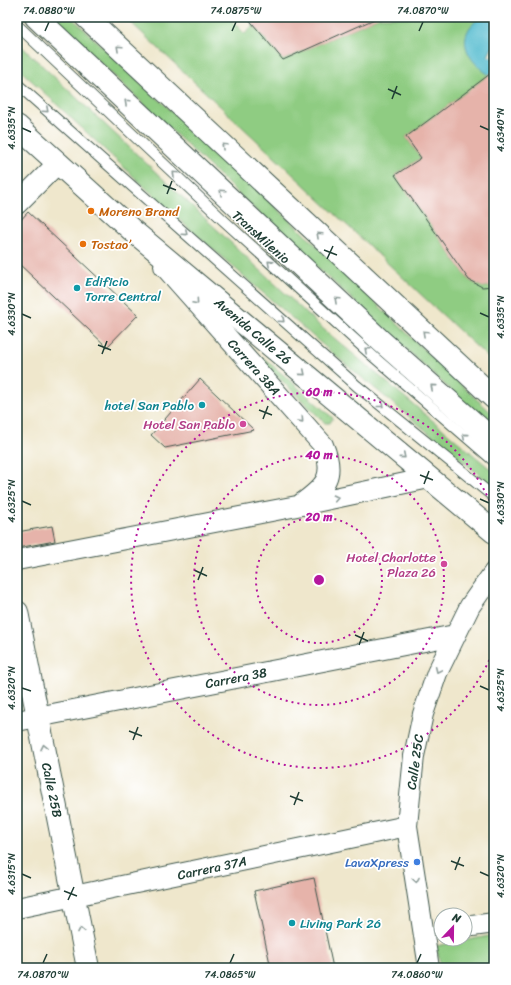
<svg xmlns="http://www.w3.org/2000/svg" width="511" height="985" font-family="Sriracha,sans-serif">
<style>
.green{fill:#8fcc82;stroke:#57845b}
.water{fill:#52bbcf;stroke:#387c82}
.building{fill:#e6b3aa}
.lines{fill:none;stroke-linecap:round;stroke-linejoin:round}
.lane-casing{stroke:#3e564b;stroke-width:12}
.street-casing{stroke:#3e564b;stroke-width:22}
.secondary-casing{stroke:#3e564b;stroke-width:24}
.primary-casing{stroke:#3e564b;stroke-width:24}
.lane{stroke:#fff;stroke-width:10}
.street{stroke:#fff;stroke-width:20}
.secondary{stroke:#fff;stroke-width:22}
.primary{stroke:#fff;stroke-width:22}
.oneway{stroke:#8f9e9a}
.ticks{fill:none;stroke:#1f3d34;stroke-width:1.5}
.ring{fill:none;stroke:#b5179e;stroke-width:2;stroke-dasharray:2 4}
.food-dot{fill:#e8710a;stroke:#fff;stroke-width:1.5}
.culture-dot{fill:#0f9aa8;stroke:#fff;stroke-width:1.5}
.hotel-dot{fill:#d1479c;stroke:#fff;stroke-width:1.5}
.shop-dot{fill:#3f7fe0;stroke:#fff;stroke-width:1.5}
.labels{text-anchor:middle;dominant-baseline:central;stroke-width:3.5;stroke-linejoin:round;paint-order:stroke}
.food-label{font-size:13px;fill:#c56008;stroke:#fff;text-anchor:start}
.street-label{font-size:13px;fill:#1f3d34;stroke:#fff}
.culture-label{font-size:13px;fill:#0d838f;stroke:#fff;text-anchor:start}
.hotel-label{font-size:13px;fill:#b23c85;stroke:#fff;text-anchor:end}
.shop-label{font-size:13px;fill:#366cbe;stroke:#fff;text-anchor:end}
.centre{fill:#b5179e;stroke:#fff;stroke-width:2}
.ring-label{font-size:12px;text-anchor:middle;font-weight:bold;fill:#b5179e;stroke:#fff;stroke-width:3.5;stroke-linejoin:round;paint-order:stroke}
.neatline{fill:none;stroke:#1f3d34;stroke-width:1.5}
.ticks-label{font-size:10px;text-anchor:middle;fill:#1f3d34}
</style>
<rect width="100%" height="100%" fill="#fff"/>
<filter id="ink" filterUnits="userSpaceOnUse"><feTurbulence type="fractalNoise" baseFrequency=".025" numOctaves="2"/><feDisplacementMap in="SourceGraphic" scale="8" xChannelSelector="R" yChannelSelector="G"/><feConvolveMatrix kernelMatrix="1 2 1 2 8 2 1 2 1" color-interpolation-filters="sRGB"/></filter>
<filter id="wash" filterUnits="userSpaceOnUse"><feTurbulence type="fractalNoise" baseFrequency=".012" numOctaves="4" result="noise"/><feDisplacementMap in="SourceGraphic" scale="16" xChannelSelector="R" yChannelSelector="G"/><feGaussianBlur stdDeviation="0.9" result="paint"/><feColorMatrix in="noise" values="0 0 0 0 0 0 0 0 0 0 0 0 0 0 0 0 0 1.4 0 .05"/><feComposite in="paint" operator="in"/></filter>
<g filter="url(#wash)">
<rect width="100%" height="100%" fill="#efe7cc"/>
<!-- green -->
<path class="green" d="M52 17H71C153 96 239 171 321 250 379 305 435 362 494 415V430L262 216Z
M125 17H228L245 34 253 25 283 60 379 17H494V44L488 56 494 58V71L406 137 421 158 395 175 469 280 482 287 494 286V363Z
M17 42 321 327 494 472V487L331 352 184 224 17 67Z
M265 359 333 418 330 423H325L261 360Z
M494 935V968H441L436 946Z"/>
<!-- water -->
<path class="water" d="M481 17H494V44L488 56 494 58V71L489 75C467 60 453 36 481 17Z"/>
<g id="blocks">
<!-- building -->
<path class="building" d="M247 17H379L283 60Z
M494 71V286L482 287 469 280 395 175 421 158 406 137Z
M28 212 138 315 107 347 17 262V224Z
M200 379 254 430 165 448 151 435Z
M52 526 55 541 17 548V532Z
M314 878 333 968H271L254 891Z"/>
</g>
</g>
<g filter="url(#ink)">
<use href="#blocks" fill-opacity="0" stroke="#3e564b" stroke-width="1"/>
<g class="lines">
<defs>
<path id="lane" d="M17 25 222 219 375 358 494 461
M17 84 357 386 494 497"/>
<path id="street" d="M17 204 58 163
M164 266 323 445C336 476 326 486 301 504
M17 560 297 506 429 478
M17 721 455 635
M17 908 407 826
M465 927 494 923
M429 968 407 826 414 756 423 714 437 673 470 606 494 572"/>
<path id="secondary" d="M17 612 88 968"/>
<path id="primary" d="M36 17 381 341 494 441
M86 17 494 398
M17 126 133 231 494 532"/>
</defs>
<!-- lane casing -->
<use href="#lane" class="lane-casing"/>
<!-- street casing -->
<use href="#street" class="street-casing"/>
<!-- secondary casing -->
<use href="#secondary" class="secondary-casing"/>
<!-- primary casing -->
<use href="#primary" class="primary-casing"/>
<!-- lane -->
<use href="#lane" class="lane"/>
<!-- street -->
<use href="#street" class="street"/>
<!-- secondary -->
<use href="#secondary" class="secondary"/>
<!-- primary -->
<use href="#primary" class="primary"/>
</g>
<!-- one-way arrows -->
<defs><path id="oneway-chevron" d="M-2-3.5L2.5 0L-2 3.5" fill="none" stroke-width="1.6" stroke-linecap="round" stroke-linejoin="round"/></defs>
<g class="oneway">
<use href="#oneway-chevron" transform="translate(119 48) rotate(-137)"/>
<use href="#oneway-chevron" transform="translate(127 102) rotate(-137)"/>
<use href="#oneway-chevron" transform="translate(46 110) rotate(42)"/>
<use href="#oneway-chevron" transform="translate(224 146) rotate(-137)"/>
<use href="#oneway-chevron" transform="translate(175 174) rotate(-137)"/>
<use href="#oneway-chevron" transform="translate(222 192) rotate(-137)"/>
<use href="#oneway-chevron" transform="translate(185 233) rotate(42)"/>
<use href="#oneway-chevron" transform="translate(319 235) rotate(-137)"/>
<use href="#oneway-chevron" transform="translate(270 263) rotate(-138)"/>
<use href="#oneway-chevron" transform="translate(337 300) rotate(-137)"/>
<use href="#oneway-chevron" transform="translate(196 302) rotate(49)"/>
<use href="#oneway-chevron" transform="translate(282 320) rotate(42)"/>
<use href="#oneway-chevron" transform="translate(425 333) rotate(-137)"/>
<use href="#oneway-chevron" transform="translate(367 350) rotate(-138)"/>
<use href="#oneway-chevron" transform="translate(303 373) rotate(40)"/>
<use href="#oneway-chevron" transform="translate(433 387) rotate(-139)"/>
<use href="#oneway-chevron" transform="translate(381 405) rotate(39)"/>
<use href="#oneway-chevron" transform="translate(301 420) rotate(48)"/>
<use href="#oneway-chevron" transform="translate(465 436) rotate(-139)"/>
<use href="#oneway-chevron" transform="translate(403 456) rotate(40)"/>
<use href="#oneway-chevron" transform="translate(336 498) rotate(-12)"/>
<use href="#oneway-chevron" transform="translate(438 670) rotate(114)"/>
<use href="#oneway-chevron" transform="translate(44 747) rotate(-102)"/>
<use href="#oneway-chevron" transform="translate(416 880) rotate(81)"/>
<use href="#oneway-chevron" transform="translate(81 930) rotate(-101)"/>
</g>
</g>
<!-- ticks -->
<path class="ticks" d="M45 31 49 22M232 31 236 22M419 31 423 22M388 89 401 95M392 99 397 86M480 126 489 130M22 128 31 132M163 185 176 190M167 194 172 181M324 250 337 255M327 259 333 246M480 313 489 317M22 314 31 318M98 345 111 350M102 354 107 341M259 410 272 415M263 419 268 406M420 475 433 480M424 484 429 471M480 499 489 503M22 501 31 505M194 570 207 576M198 580 203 567M355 635 368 641M359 645 364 632M480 686 489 690M22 688 31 691M129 731 142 736M133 740 138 727M290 796 303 801M294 805 299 792M451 861 464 866M455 870 460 857M480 872 489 876M22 874 31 878M64 891 77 896M68 900 74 887M43 963 47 954M230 963 234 954M417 963 421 954"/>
<!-- distance rings -->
<g class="ring">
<circle cx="319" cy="580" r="63"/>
<circle cx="319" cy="580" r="125"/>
<path d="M494 649A188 188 0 1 1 494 511"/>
</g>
<!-- markers -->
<g class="food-dot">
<circle cx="91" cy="211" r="4"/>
<circle cx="83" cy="244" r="4"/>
</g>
<g class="culture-dot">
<circle cx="77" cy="288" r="4"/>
<circle cx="202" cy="405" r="4"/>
<circle cx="292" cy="923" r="4"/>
</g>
<g class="hotel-dot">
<circle cx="243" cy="424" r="4"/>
<circle cx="444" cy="564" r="4"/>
</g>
<circle class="shop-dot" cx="417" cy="862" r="4"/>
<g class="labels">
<!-- food labels -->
<g class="food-label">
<text x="99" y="211">Moreno Brand</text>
<text x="91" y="244">Tostao’</text>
</g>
<!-- street labels -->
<g class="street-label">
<text transform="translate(261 237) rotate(42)">TransMilenio</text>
<text transform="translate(253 331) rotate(40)">Avenida Calle 26</text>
<text transform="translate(254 367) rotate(48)">Carrera 38A</text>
<text transform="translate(236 678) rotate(-11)">Carrera 38</text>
<text transform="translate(415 762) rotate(-82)">Calle 25C</text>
<text transform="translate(52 790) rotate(78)">Calle 25B</text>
<text transform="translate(212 868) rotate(-12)">Carrera 37A</text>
</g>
<!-- culture labels -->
<g class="culture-label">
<text x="85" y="281">Edificio<tspan x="85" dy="15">Torre Central</tspan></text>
<text x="194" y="405" text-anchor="end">hotel San Pablo</text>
<text x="300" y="923">Living Park 26</text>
</g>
<!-- hotel labels -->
<g class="hotel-label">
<text x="235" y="424">Hotel San Pablo</text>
<text x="436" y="557">Hotel Charlotte<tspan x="436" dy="15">Plaza 26</tspan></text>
</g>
<!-- shop labels -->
<g class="shop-label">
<text x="409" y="862">LavaXpress</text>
</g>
</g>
<circle cx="319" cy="580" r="6" class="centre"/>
<g class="ring-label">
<text x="319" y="396">60 m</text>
<text x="319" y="459">40 m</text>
<text x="319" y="521">20 m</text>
</g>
<!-- margin -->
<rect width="511" height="985" fill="none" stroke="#fff" stroke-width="44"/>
<!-- north arrow -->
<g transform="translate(453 927) rotate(22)"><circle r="19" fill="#ffffff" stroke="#a5b1ae"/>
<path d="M0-3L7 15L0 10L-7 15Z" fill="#b5179e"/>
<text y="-6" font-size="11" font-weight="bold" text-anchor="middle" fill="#1f3d34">N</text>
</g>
<rect x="22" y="22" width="467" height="941" class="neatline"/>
<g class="ticks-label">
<text x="49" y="14">74.0880°W</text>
<text x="236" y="14">74.0875°W</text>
<text x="423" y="14">74.0870°W</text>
<text transform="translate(11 128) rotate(-90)" y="4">4.6335°N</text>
<text transform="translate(500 130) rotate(-90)" y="4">4.6340°N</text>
<text transform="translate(11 314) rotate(-90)" y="4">4.6330°N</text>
<text transform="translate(500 317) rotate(-90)" y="4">4.6335°N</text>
<text transform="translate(11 501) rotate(-90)" y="4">4.6325°N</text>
<text transform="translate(500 503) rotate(-90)" y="4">4.6330°N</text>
<text transform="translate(11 688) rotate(-90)" y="4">4.6320°N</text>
<text transform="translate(500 690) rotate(-90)" y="4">4.6325°N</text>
<text transform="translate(11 874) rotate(-90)" y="4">4.6315°N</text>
<text transform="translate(500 876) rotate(-90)" y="4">4.6320°N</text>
<text x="43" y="978">74.0870°W</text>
<text x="230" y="978">74.0865°W</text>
<text x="417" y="978">74.0860°W</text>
</g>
</svg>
